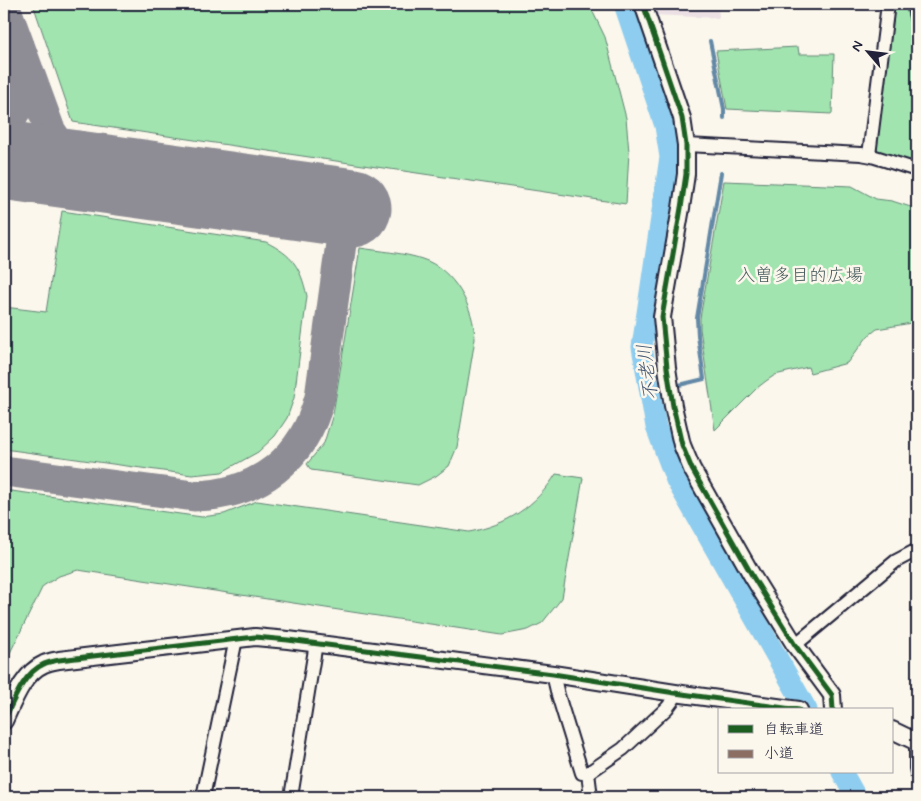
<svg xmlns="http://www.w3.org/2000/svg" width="921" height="801" font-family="Mynerve,'Klee One',sans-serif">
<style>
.built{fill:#ece0e5}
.green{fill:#a1e4af;stroke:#628375}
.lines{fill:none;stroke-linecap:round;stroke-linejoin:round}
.stream{stroke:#6389a7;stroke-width:4}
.river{stroke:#8ecdef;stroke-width:21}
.taxiway{stroke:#8e8c94;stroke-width:31}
.runway{stroke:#8e8c94;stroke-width:79}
.pedestrian-casing{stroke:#22223b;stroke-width:14}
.minor-casing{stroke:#22223b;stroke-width:16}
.tertiary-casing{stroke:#22223b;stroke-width:20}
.pedestrian{stroke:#fbf7ec;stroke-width:10}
.minor{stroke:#fbf7ec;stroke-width:12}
.tertiary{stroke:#fbf7ec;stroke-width:16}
.quiet{stroke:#8d6e63;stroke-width:4;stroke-dasharray:8 4;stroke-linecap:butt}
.cycleway-casing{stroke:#fbf7ec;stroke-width:8}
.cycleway{stroke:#1b5e20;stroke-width:5}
.labels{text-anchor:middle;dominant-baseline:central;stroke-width:5;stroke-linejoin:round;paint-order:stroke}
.park-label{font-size:18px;fill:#485c5e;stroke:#fbf7ec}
.water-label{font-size:19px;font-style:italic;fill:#425571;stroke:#fbf7ec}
</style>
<rect width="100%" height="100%" fill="#fbf7ec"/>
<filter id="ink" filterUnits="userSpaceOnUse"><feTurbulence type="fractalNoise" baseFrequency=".02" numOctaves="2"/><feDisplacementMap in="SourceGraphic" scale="10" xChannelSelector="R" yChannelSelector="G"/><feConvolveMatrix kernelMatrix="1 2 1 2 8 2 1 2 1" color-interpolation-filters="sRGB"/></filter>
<g filter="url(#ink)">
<!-- built -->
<path class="built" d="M649 4H718L719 18 653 15Z"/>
<!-- green -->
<path class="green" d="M33 4H589L605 37 626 118 629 152 626 204 73 122Z
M892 4H917V165L879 154 875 146Z
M798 47 799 54H834L832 114 727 109 716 51Z
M724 181 852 186 876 199 892 201 917 209V322L877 329 868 336 847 363 810 373 808 367 775 375 766 381 757 388 715 430 700 329V318Z
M62 211 266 242C293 256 300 266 307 296L294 398 287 418 275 436 258 452 222 472 192 475 4 449V307L46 312Z
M360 248C379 251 405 253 422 259 454 269 474 307 475 339L457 447 449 466 436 476 418 485 311 470 307 464 324 443 333 414Z
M556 474 583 478 562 598 542 623 528 630 502 635 78 570 59 576 43 586 4 665V490L202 517 224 514 257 501 469 532C507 525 536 506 556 474Z"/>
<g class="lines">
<!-- stream -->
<path class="stream" d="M710 41 724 109V118
M675 386 704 379 698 336 697 318 721 173
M650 391 665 388"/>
<!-- river -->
<path class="river" d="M624 4 665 126 670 157 642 347 656 427 676 480 807 710
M842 772 856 797"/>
<!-- taxiway -->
<path class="taxiway" d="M4 4 50 130C62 150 77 163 98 173
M4 126C20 109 27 89 25 66
M4 168 21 162
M4 471 194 496C258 495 304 459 320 397L346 207"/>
<!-- runway -->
<path class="runway" d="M4 160 352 208"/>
<defs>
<path id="pedestrian" d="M912 4 917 26"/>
<path id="minor" d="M686 145 861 154 872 156 917 170
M869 155 888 4
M795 645 896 561 917 550
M553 674 558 695 582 773H588L623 749 667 708 673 700 675 693
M916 742V768L917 773
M588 773 591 797
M203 797 236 639
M291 797 316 643"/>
<path id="tertiary" d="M643 4 682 118 686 145V174L681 208 662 317 667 368 673 406 682 445 692 469 753 577 795 645 832 695 833 710
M4 721C13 702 23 673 44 664 48 662 54 661 59 660L255 637 288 640 553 674 675 693 799 710
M892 730 917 742"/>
</defs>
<!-- pedestrian casing -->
<use href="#pedestrian" class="pedestrian-casing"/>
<!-- minor casing -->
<use href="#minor" class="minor-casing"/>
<!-- tertiary casing -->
<use href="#tertiary" class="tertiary-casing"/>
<!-- pedestrian -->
<use href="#pedestrian" class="pedestrian"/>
<!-- minor -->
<use href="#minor" class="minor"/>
<!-- tertiary -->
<use href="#tertiary" class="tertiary"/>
<!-- quiet -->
<path class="quiet" d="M912 4 917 26"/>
<defs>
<path id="cycleway" d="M643 4 682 118 686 145V174L681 208 662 317 667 368 673 406 682 445 692 469 753 577 795 645 832 695 833 710
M4 721C13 702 23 673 44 664 48 662 54 661 59 660L255 637 288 640 553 674 675 693 799 710"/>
</defs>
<!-- cycleway casing -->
<use href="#cycleway" class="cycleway-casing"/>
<!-- cycleway -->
<use href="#cycleway" class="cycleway"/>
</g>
</g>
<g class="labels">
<!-- park labels -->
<g class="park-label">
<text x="800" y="276">入曽多目的広場</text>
</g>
<!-- water labels -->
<g class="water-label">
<text transform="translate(648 372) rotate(-97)">不老川</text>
</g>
</g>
<!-- margin -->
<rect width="921" height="801" fill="none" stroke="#fbf7ec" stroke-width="20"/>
<rect x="10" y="10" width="901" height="781" fill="none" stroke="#22223b" stroke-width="2" filter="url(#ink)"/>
<!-- legend -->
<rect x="718" y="708" width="175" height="65" fill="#fbf7ec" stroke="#a4a2a5"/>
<rect x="728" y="725" width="25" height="8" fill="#1b5e20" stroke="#a4a2a5"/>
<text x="764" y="734" font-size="15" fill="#22223b">自転車道</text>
<rect x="728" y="750" width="25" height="8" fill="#8d6e63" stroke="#a4a2a5"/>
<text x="764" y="758" font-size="15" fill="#22223b">小道</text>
<!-- north arrow -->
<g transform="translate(868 52) rotate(298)" stroke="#fbf7ec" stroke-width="4" paint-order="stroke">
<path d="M0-4L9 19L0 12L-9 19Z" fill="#22223b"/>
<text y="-8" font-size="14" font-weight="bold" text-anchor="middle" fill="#22223b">N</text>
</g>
</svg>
